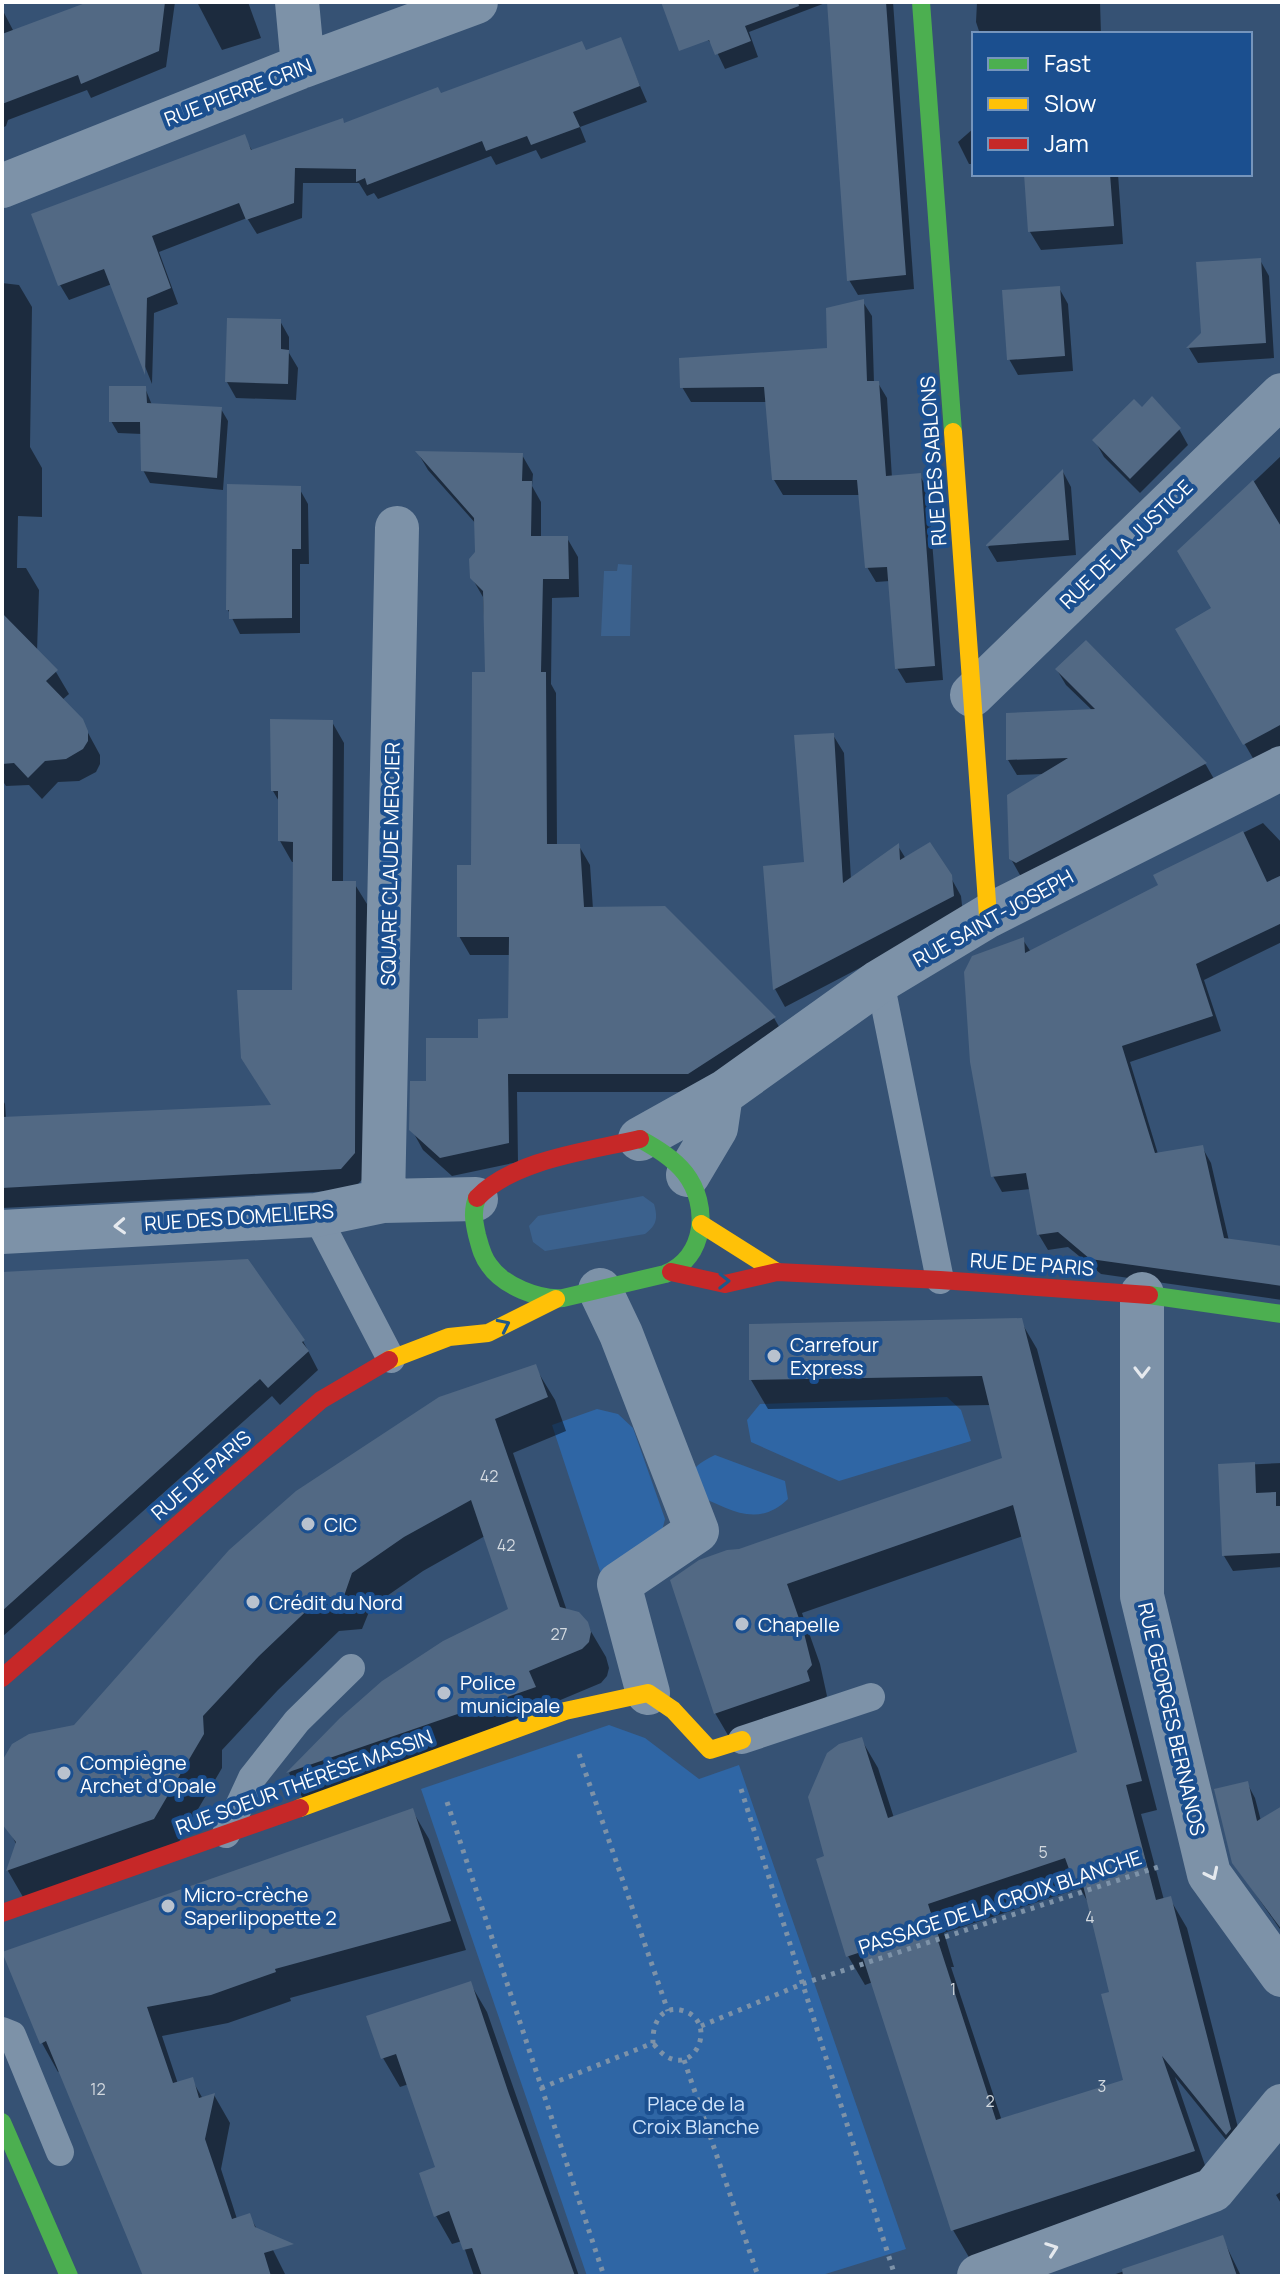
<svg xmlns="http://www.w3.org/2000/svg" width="1284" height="2278" font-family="Manrope,sans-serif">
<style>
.green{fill:#2f66a5}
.water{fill:#3b618d}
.shadow{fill:#0007;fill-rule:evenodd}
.building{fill:#526984;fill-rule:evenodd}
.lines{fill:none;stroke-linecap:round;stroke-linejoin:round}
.path{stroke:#7d92a8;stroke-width:5;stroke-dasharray:4 6;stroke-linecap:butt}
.lane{stroke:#7d92a8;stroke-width:28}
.street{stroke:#7d92a8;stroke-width:44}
.fast{stroke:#4caf50;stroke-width:18}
.slow{stroke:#ffc107;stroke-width:18}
.jam{stroke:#c62828;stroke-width:18}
.oneway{stroke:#e5e9ee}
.oneway2{stroke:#205989}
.poi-dot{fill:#b9c2ce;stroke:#1b4f8f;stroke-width:3}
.labels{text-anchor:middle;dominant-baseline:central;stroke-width:8;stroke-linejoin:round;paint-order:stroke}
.number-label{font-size:16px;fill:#d4dae0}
.street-label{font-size:20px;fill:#fff;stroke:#1b4f8f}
.poi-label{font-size:20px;fill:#fff;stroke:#1b4f8f;text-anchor:start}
.park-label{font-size:20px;fill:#cfe3fa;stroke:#1b4f8f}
</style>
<rect width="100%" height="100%" fill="#365274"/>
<!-- green -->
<path class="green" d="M947 1397 961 1410 971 1441 839 1481 751 1442 747 1420 760 1404Z
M597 1409 618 1414 633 1428 665 1519 659 1543 601 1574 552 1425Z
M715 1455 785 1481 788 1499C757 1529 729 1509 695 1494 688 1470 693 1466 715 1455Z
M609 1725 645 1738 699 1779 739 1765 906 2249 819 2276H587L421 1789Z"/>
<!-- water -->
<path class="water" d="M618 564 632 565 630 636H601L604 571H617Z
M643 1196 654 1204C658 1218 657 1225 645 1234L545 1251 533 1242 529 1226 538 1216Z"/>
<!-- shadow -->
<path class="shadow" d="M94 2H175L166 67 91 98 87 90 8 120 6 126 2 128V9L14 32Z
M197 2H248L261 38 222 50Z
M670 2H828L749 32 758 57 725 69 714 46Z
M829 2H893L914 289 858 295 849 280Z
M977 2H1100L1101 34H980L976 22Z
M620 40 647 102 580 127 586 142 541 159 536 150 496 165 491 156 378 199 374 193 367 196 359 183H303L302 218 257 234 247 218 159 252 178 304 154 313 152 384 112 284 69 300 60 285 244 137 253 152 586 52Z
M974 128V164H969L958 142Z
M1026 174H1118L1123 244 1041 250 1030 232Z
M1260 260 1269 276 1274 358 1198 363 1189 348 1203 334Z
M2 283 19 285 32 307 30 447 42 468V517L18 516 17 568H26L39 590 37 652 56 672 69 694 62 700 81 720 100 755V764L96 772 79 781 58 782 42 799 29 785 6 786 2 780Z
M1059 288 1068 304 1073 371 1018 375 1009 359Z
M863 302 872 316 874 383H878L887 398 892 478 920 476 928 490 943 680 906 683 897 668 890 581 876 582 867 567 860 495H783L774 480 768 402H691L682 387 829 350Z
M280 321 289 337V353L298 368 296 400 236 398 227 382Z
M145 388 152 405 221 409 228 421 223 490 150 483 143 470 142 434 118 433 111 421Z
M1142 409 1179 429 1188 445 1140 493 1104 457 1095 441Z
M418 453 522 455 533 474 532 486 541 502V538H567L578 557 579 597 552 598 551 684 556 693 557 846H579L590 865 593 909 664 908 774 1018 785 1037 699 1092H517L518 1162 452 1176 423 1150 412 1130 428 1083 480 1040 510 1020V955H470L459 936 473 867 487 674 483 597 472 578 477 553V525L428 470Z
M1282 455V745L1254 760 1178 629 1213 609 1180 552Z
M1063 472 1071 487 1076 555 997 562 988 547Z
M299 488 308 504 309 564H300V633L240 634 228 610Z
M1086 642 1206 765 1214 779 1027 878 1020 875 1011 859 1045 774 1017 775 1008 760 1093 711 1066 685 1057 670Z
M332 722 344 743 343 883H354L367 904 366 1175 353 1190 2 1208V1098L5 1104 6 1119 273 1107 294 992 295 862H292L280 841V803L273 791Z
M833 735 844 753 851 880 898 846 906 859 950 876 961 896 963 914 785 1007 775 989 765 868 807 864Z
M1263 823 1282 843V942L1204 980 1221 1031 1130 1062 1158 1154 1202 1147 1211 1163 1229 1241 1282 1248V1300L1101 1274 1068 1247 1048 1250 1039 1235 1031 1189 1002 1192 993 1176 1023 940 1031 952 1160 886 1156 876Z
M2 1275 303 1341 318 1370 280 1405 272 1396 2 1637Z
M1020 1320 1037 1349 1157 1810 1141 1814 1164 1900 1170 1899 1187 1928 1246 2159 1244 2162 1175 2077 1210 2180 970 2259 953 2230 873 1982 865 1985 848 1956 826 1858 861 1739 878 1768 894 1818 1080 1754 1023 1536 802 1613 820 1664 827 1696 822 1701 732 1742 715 1713 739 1551 1005 1459 991 1405 768 1409 751 1380ZM1080 1888 1090 1906 1111 1993 1125 2081 1002 2121 951 1967H954L944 1933Z
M535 1367 555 1400 566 1431 513 1453 567 1611 586 1623 606 1657 609 1668 607 1676 601 1683 307 1806 289 1773 341 1719 510 1610 485 1536 423 1571 371 1607 362 1629 339 1631 278 1690 222 1750V1768L173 1852 27 1904 8 1871 17 1846 2 1815V1765L76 1727Z
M1282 1463V1567L1233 1571 1224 1556 1220 1466Z
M1247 1783 1255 1798 1261 1821 1282 1808V1932L1234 1863Z
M412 1810 429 1839 466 1950 290 1998 291 2001 228 2023 162 2036 178 2084 192 2080 203 2099 214 2095 230 2123 221 2169 237 2219 249 2215 258 2231 265 2234 286 2276H145L60 2071 58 2072 42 2043Z
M470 1983 487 2012 579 2276H474L462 2241 452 2244 436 2216 438 2169 409 2084 400 2087 383 2058Z
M1282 2191V2205L1276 2195Z
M1222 2237 1241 2276H1110Z"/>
<!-- building -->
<path class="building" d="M88 2H165L159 51 81 84 78 75 2 104V34Z
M661 2H798L799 6 745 26 751 41 715 55 709 40 679 51Z
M827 2H886L906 275 847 281Z
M621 37 640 86 573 112 580 127 531 145 527 136 486 151 482 141 367 185 365 178 356 182V169L295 168 294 203 246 220 239 203 152 236 171 288 147 298 145 375 104 269 58 286 31 214 245 134 251 150 343 118 344 123 438 87 441 93 582 41 586 50Z
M1024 174H1110L1114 226 1028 232Z
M1261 258 1266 343 1186 348 1201 333 1196 262Z
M1060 286 1065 356 1007 360 1002 290Z
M864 299 867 381H879L886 476 921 473 935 666 895 669 887 567 865 568 857 480H772L764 387 680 388 679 358 827 348 826 308Z
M227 318 281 319V349L289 350 288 384 225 382Z
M109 386H146L147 403 222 407 217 478 141 471 140 422H109Z
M1152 396 1181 428 1130 479 1092 440 1134 399 1142 407Z
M415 451 523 453 522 481H532L531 536H568L569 579H543L541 672H546L547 844H580L584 907 665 906 776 1017 688 1074H508L509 1143 440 1158 409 1130 410 1081H426V1038H478V1019L508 1018 509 937H457V865H471L472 672H485L483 591 470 578 469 559 475 552 474 518Z
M1063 469 1069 540 986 546V545Z
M1253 480 1282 528V724L1243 745 1175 629 1211 608 1177 551Z
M227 484 301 486V549H292V618L229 619V610H226Z
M2 613 58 670 46 681 83 719 88 731V741L83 749 66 759 45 761 28 778 14 763 2 764Z
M1086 640 1207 763 1016 863 1009 859 1007 795 1068 758 1006 760V713L1095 709 1055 669Z
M270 719 333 720 332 881H356L355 1153 341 1169 2 1188V1117L271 1105 241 1058 237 990H292L293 842 278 841V791H271Z
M834 733 843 883 899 843 900 860 930 842 952 875 954 896 773 990 763 866 804 862 794 735Z
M1243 831 1267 882 1282 875V923L1196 964 1213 1016 1122 1046 1155 1153 1203 1145 1224 1238 1282 1246V1286L1090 1259 1058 1232 1037 1235 1026 1173 991 1177 970 1062 964 972 972 956 1024 937 1025 953 1158 885 1153 875Z
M248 1259 305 1340 302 1342 309 1351 268 1388 260 1379 2 1611V1272Z
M1022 1318 1142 1781 1126 1785 1156 1900 1171 1896 1231 2129 1226 2135 1162 2056 1195 2151 951 2231 861 1952 846 1957 816 1859 824 1856 808 1797 827 1753 839 1744 862 1737 888 1818 1077 1752 1013 1505 787 1584 804 1633 812 1665 807 1671 810 1681 714 1714 670 1580 699 1560 727 1550 739 1549 1002 1458 982 1376 749 1380V1324ZM1065 1858 1073 1880 1081 1877 1109 1992 1101 1994 1123 2080 996 2120 937 1938H939L928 1904Z
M536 1364 548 1397 495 1419 560 1607 579 1612 588 1622 591 1632 589 1642 582 1649 529 1671 536 1687 286 1773 340 1718 382 1681 443 1641 508 1609 471 1500 404 1537 352 1573 344 1596 320 1598 259 1656 203 1716 204 1734 154 1819 6 1871 16 1842 2 1824V1761L12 1744 29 1734 74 1725 229 1550 296 1491 439 1397Z
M1255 1462 1256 1493 1276 1492V1506H1282V1553L1222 1556 1218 1464Z
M1248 1781 1257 1821 1282 1806V1930L1232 1863 1214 1789Z
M413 1808 451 1921 275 1969 276 1972 211 1995 147 2007 173 2083 193 2077 199 2098 215 2093 205 2139 232 2219 250 2213 255 2227 294 2244 264 2253 271 2276H143L46 2041 40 2044 2 1952Z
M471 1981 509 2094 575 2276H482L472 2248 463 2250 449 2211 434 2217 419 2173 435 2167 396 2054 381 2059 366 2016Z
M1223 2235 1237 2276H1123L1122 2269Z"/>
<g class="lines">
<!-- path -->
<path class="path" d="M579 1754 668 2011
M741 1789 895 2276
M447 1802 604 2276
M701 2026 802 1984 1161 1866
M684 2060 758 2276
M541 2088 653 2043C652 2027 659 2006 680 2010 725 2019 689 2093 653 2043"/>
<!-- lane -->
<path class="lane" d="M880 981 940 1280
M316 1215 391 1359
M742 1740 871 1697
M226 1834 252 1778 297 1721 351 1668
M2 2031 12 2035 60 2152"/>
<!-- street -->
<path class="street" d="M297 2 303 66
M2 186 303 66 476 2
M972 695 1282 395
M640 1139 726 1091 880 981 988 916 1282 768
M688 1175 716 1128 721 1094
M383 1201 397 528
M2 1232 316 1215 383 1201 476 1199
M600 1290 621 1334 697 1531 619 1584 648 1693
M1142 1294V1596L1209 1874 1282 1975
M979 2276 1213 2190 1282 2106"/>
<!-- fast -->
<path class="fast" d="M921 2 953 432
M477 1198C472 1211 474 1222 477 1235 480 1246 482 1256 489 1265 503 1286 539 1300 563 1298L665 1274C706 1258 710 1205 685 1173 673 1158 656 1148 640 1139
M1149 1295 1282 1314
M2 2122 69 2276"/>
<!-- slow -->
<path class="slow" d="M953 432 988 916
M701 1224 777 1272
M389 1360 449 1337 488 1333 556 1299
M300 1808 565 1711 648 1693 673 1710 710 1750 742 1740"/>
<!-- jam -->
<path class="jam" d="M477 1198C514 1159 590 1151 640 1139
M671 1272 725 1284 777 1272 940 1280 1149 1295
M2 1678 321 1400 389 1360
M2 1913 300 1808"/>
</g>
<!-- one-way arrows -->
<defs><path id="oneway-chevron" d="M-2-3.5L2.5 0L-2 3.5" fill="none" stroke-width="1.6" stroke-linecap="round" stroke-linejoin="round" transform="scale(2)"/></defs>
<g class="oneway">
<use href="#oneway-chevron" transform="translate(120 1226) rotate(177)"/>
<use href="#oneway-chevron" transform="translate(1142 1372) rotate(90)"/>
<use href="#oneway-chevron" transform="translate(1212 1874) rotate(64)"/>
<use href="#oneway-chevron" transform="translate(1052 2249) rotate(-20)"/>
</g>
<g class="oneway2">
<use href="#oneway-chevron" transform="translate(724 1281) rotate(1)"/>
<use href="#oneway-chevron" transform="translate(504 1325) rotate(-26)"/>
</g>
<!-- markers -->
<g class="poi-dot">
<circle cx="774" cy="1356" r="8"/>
<circle cx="308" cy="1524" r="8"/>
<circle cx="253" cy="1602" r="8"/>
<circle cx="742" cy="1624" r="8"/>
<circle cx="444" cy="1693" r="8"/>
<circle cx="64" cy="1773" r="8"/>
<circle cx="168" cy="1906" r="8"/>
</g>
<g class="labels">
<!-- number labels -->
<g class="number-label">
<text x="489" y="1476">42</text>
<text x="506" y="1545">42</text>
<text x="559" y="1634">27</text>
<text x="1043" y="1852">5</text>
<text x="1090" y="1917">4</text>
<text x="953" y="1989">1</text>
<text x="1102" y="2086">3</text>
<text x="98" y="2089">12</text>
<text x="990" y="2101">2</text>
</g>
<!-- street labels -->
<g class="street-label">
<text transform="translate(238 92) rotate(-21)">RUE PIERRE CRIN</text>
<text transform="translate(933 461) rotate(-94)">RUE DES SABLONS</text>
<text transform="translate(1126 544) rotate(-44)">RUE DE LA JUSTICE</text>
<text transform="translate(390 864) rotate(-89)">SQUARE CLAUDE MERCIER</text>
<text transform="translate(993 918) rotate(-29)">RUE SAINT-JOSEPH</text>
<text transform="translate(239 1217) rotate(-4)">RUE DES DOMELIERS</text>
<text transform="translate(1032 1264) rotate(4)">RUE DE PARIS</text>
<text transform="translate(201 1475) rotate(-41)">RUE DE PARIS</text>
<text transform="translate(1172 1719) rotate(77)">RUE GEORGES BERNANOS</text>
<text transform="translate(304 1782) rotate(-20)">RUE SOEUR THÉRÈSE MASSIN</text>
<text transform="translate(1000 1902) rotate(-18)">PASSAGE DE LA CROIX BLANCHE</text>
</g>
<!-- poi labels -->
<g class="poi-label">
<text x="790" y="1344">Carrefour<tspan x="790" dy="23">Express</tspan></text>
<text x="324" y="1524">CIC</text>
<text x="269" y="1602">Crédit du Nord</text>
<text x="758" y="1624">Chapelle</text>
<text x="460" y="1682">Police<tspan x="460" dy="23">municipale</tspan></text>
<text x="80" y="1762">Compiègne<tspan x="80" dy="23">Archet d'Opale</tspan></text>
<text x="184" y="1894">Micro-crèche<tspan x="184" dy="23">Saperlipopette 2</tspan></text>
</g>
<!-- park labels -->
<g class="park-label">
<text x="696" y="2103">Place de la<tspan x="696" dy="23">Croix Blanche</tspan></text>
</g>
</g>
<!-- border -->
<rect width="1284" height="2278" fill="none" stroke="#ffffff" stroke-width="8"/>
<!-- legend -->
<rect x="972" y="32" width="280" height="144" fill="#1b4f8f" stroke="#7695bc" stroke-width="2"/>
<rect x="988" y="58" width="40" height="12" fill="#4caf50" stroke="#7695bc" stroke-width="2"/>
<text x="1044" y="72" font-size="24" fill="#ffffff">Fast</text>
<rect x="988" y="98" width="40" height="12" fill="#ffc107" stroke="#7695bc" stroke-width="2"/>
<text x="1044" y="112" font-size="24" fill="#ffffff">Slow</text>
<rect x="988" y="138" width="40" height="12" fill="#c62828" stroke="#7695bc" stroke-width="2"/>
<text x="1044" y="152" font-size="24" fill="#ffffff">Jam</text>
</svg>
